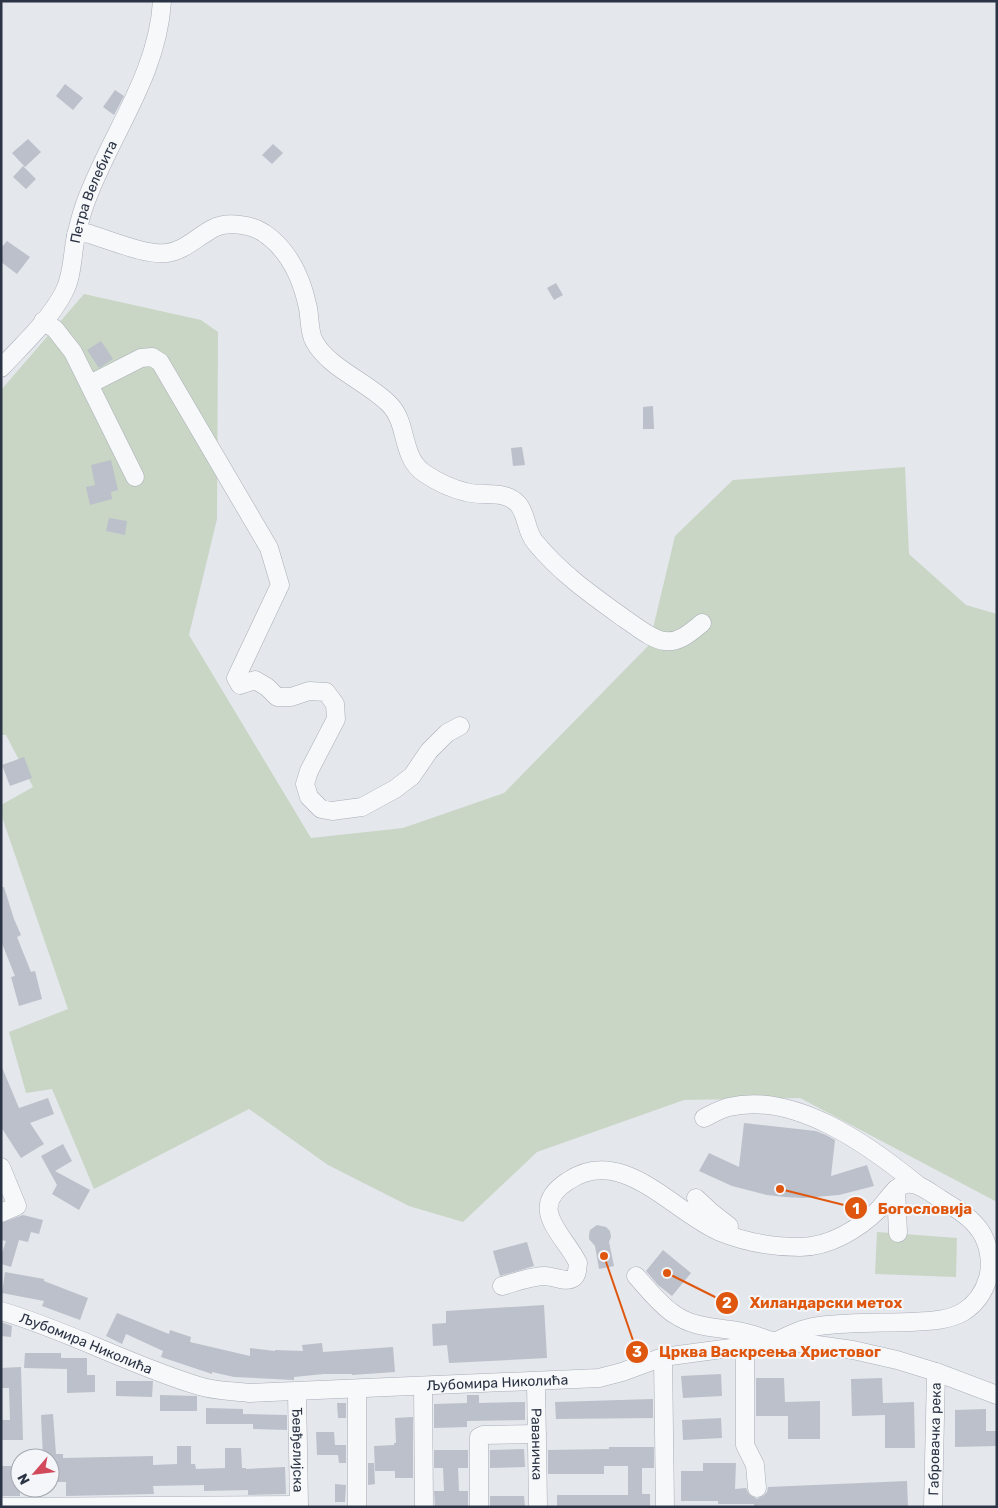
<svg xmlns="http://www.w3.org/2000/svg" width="998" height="1508" font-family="Rubik,sans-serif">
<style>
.green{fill:#c9d6c5}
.building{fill:#bbc0ca}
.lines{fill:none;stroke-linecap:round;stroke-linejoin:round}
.minor-casing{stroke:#a9aeb7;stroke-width:19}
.minor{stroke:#f7f8fa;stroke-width:18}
.labels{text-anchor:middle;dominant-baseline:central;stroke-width:4;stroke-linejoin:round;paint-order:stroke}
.street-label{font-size:14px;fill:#2b3445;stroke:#f4f6f9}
.leader{fill:none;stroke:#df570f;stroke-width:2}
.callout-dot{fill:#df570f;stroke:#f4f6f9;stroke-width:2}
.mark-label{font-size:15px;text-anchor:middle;font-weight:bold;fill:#fff}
.callout-label{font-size:15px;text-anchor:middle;font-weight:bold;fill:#df570f;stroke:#f4f6f9;stroke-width:4;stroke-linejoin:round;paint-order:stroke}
</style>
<rect width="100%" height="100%" fill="#e4e7ec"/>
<!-- green -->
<path class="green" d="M84 294 201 320 218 332 217 519 189 635 311 838 403 828 504 793 649 645 675 536 733 480 905 467 909 554 966 605 997 614V1202L800 1098 684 1100 537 1152 463 1222 409 1206 328 1165 249 1109 94 1189 52 1089 26 1093 9 1032 68 1009 1 814V805L33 787 6 735H1V390Z
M877 1232 957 1238 956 1277 875 1274Z"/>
<!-- building -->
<path class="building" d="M65 84 83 98 73 110 56 96Z
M115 90 124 96 114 115 103 107Z
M28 139 41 152 25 167 12 153Z
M273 144 283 153 272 164 262 155Z
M23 166 36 179 26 189 13 177Z
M7 241 30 257 17 274 1 262V248Z
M556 283 563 295 554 300 547 288Z
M101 341 113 359 99 368 87 350Z
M653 406 654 429H643V407Z
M522 447 525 465 513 466 511 448Z
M111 460 118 490 111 492 112 499 90 505 86 487 95 485 91 465Z
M109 518 127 521 125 535 106 531Z
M24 757 32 778 10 786 2 765Z
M1 887H4L14 919 21 935 17 937 31 972 35 971 42 999 19 1006 11 977 15 976 1 941Z
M1 1065 19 1108 48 1098 54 1114 30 1123 44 1144 21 1158 1 1127Z
M744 1123 816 1131 826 1135 835 1140 831 1176 867 1165 874 1186 839 1195 803 1198 785 1197 767 1195 732 1186 699 1171 709 1153 739 1167Z
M63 1144 72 1161 55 1171 90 1190 79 1210 52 1194 57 1185 41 1156Z
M23 1215 43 1220 39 1234 31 1232 28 1242 19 1240 11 1267 1 1264V1256L6 1241 1 1240V1223Z
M597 1225 606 1227 610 1231 611 1237 609 1242 614 1266 599 1269 595 1246 589 1239V1235L590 1230Z
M527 1242 534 1266 500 1276 493 1251Z
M663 1250 691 1273 672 1296 658 1285 646 1271Z
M5 1272 44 1279V1281L88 1298 80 1320 42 1306 44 1301 2 1293Z
M544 1305 547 1358 449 1363 447 1345 433 1346 432 1324 446 1323V1311Z
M117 1313 169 1334 170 1330 191 1337 190 1342 250 1356V1348L275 1351V1350L303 1351 302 1345 322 1343 323 1352 393 1347 395 1372 352 1375V1374H324L294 1377V1380L234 1377 212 1372V1374L161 1357 163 1351 126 1334 122 1344 106 1336Z
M1 1322 12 1326 11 1337 1 1336Z
M25 1353H61V1358H87V1375H95V1392L67 1393V1369L24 1368Z
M21 1367 23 1440H1V1420H10L9 1388H1V1368Z
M721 1374 722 1396 683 1398 681 1376Z
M756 1378H784L785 1402 820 1401V1439H788V1416H756Z
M882 1378 883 1403 914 1402 915 1448H885V1415L852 1416 851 1379Z
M116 1381H153L152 1397 116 1396Z
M160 1395 197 1396V1411H160Z
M467 1395H479V1403L525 1402V1420L467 1421V1427L434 1428V1404L467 1403Z
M653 1399V1418L556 1419 555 1402Z
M337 1403H346V1418H338Z
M206 1408 243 1409V1414L287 1415V1430L253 1429V1424H206Z
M986 1409V1431H997V1446L955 1447V1410Z
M53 1414 56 1454H63V1458L153 1456V1465L177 1464V1446H191V1464H195L196 1469 225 1468V1448H241L242 1468H246V1469L285 1467 286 1494 248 1495V1490L204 1491V1485L153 1486 154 1494 66 1496V1482H50V1458H43L41 1415Z
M413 1417V1478H395V1471H375L374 1446 394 1445V1443H396L395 1418Z
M721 1418 722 1438 683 1440 682 1420Z
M316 1432H334L335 1445H346V1463H339L338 1455H317Z
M609 1447H654V1468H642V1494H650V1507H557V1495H628V1466H604V1474H548V1450L609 1449Z
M524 1449 525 1467 490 1468V1450Z
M434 1450H468V1468H458L459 1491H468V1507H435L434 1491H444L443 1468H434Z
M368 1463H374L375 1484 368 1485Z
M703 1463H736L735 1489 746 1488 749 1494 757 1499 763 1496 767 1492 768 1487 907 1481 908 1507H754V1504H718V1501H681V1471H703Z
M1 1466H20V1496H1Z
M335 1484 346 1485 345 1502H335Z
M490 1496H524L525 1507H490Z"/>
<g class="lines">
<defs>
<g id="minor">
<path d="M76 235 86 233C108 239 146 256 167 253 184 251 197 237 212 229 226 221 250 224 264 233 289 250 302 279 308 308 310 318 309 332 314 341 330 370 369 382 391 406 408 425 401 457 424 473 436 481 452 489 466 492 483 497 504 489 518 504 527 514 526 532 535 542 560 573 593 596 625 619 636 626 652 640 665 641 680 643 692 631 702 623"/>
<path d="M43 321 55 329 73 352 135 477"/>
<path id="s1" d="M1 368C23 344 49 321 64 292 73 275 72 254 76 236 79 223 83 208 88 196 113 131 158 73 162 1"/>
<path d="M90 384 141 358 152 357 160 362 269 548 280 585 236 678 240 685 255 680 267 687 277 697H291L309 691 326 692 335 704 336 719 309 771 305 784 309 797 321 809 332 811 362 807 395 789 412 776 429 751 447 733 460 726"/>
<path d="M704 1118C712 1114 720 1109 729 1107 795 1091 870 1146 918 1185"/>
<path d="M1 1167 17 1206 1 1213"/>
<path d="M896 1189 898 1233"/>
<path d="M696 1198 711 1212 729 1226"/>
<path d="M502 1286C516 1282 531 1276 545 1276 553 1276 566 1283 573 1278 578 1275 577 1268 578 1263 563 1233 526 1208 568 1181 622 1144 673 1212 720 1232 745 1242 773 1247 800 1247 829 1247 859 1229 879 1209 887 1201 895 1185 907 1184 919 1182 932 1194 942 1200 957 1209 971 1217 981 1232 989 1245 992 1263 988 1278 984 1292 976 1304 963 1312 948 1321 927 1321 909 1322 880 1323 848 1322 819 1326 803 1328 789 1335 775 1342 762 1338 750 1333 737 1331 715 1327 694 1328 674 1314 659 1304 648 1289 636 1276"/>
<path id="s2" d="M1 1311C69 1331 132 1366 199 1386 215 1391 233 1391 249 1393L599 1378 622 1372 663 1357 775 1342 803 1343 853 1350 897 1360 936 1372 997 1395"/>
<path d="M745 1345V1445L755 1465 757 1488"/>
<path d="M663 1357 665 1507"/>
<path id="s3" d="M536 1382 538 1507"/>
<path d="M423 1386 424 1507"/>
<path d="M357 1390V1507"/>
<path id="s4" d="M297 1392 299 1507"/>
<path d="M1 1507 299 1505"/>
<path d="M479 1507V1437L483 1435 537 1434"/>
<path id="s5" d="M933 1507 936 1372"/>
</g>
</defs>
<!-- minor casing -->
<use href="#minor" class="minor-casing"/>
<!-- minor -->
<use href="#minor" class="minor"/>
</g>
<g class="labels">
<!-- street labels -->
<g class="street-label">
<text stroke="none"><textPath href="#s1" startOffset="204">Петра Велебита</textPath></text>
<text stroke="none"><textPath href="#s2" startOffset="91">Љубомира Николића</textPath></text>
<text stroke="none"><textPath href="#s2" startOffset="511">Љубомира Николића</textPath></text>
<text stroke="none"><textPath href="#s5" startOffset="68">Габровачка река</textPath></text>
<text stroke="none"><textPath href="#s3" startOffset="62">Раваничка</textPath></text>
<text stroke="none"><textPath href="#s4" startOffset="58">Ђевђелијска</textPath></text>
</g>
</g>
<!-- callouts -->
<path class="leader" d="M780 1189L856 1208M667 1273L727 1303M604 1256L637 1352"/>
<g class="callout-dot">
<circle cx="780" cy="1189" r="5"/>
<circle cx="667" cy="1273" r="5"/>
<circle cx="604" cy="1256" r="5"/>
<circle cx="856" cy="1208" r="12"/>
<circle cx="727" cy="1303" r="12"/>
<circle cx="637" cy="1352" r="12"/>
</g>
<g class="mark-label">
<text x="856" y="1214">1</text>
<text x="727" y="1308">2</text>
<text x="637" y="1357">3</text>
</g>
<g class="callout-label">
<text x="925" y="1214">Богословија</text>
<text x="826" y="1308">Хиландарски метох</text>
<text x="770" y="1357">Црква Васкрсења Христовог</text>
</g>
<!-- border -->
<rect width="998" height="1508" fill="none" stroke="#2b3445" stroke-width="5"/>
<!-- north arrow -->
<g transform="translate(35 1473) rotate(242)"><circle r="24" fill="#f4f6f9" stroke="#a4a8b1"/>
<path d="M0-4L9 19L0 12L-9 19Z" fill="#d1495b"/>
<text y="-8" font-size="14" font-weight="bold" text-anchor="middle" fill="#2b3445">N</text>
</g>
</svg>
